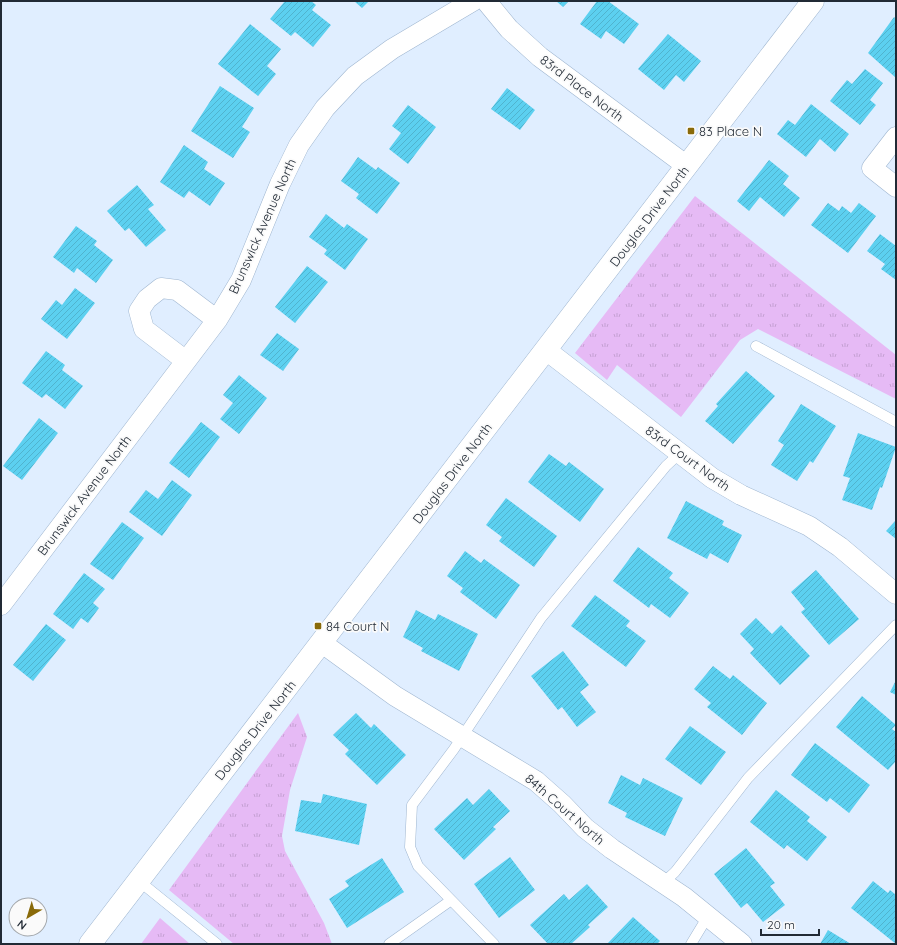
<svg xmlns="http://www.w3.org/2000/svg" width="897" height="945" font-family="Quicksand,sans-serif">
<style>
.grass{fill:url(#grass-tufts)}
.building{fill:url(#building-hatch)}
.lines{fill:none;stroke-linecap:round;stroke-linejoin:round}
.service-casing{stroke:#9fb6d0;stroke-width:11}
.minor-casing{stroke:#9fb6d0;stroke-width:21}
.tertiary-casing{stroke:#9fb6d0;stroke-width:23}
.service{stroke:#fff;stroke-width:10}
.minor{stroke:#fff;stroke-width:20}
.tertiary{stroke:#fff;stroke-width:22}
.poi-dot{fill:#896a09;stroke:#fafafa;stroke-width:1.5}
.labels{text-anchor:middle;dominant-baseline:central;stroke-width:3.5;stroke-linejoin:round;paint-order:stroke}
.street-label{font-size:13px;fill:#212a35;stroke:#fafafa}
.poi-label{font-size:13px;fill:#212a35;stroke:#fafafa;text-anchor:start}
</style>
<defs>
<pattern id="grass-tufts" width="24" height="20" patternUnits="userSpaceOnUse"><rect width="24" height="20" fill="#e6baf5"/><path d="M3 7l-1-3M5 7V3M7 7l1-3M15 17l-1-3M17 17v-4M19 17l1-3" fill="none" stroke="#c5a0d3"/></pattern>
<pattern id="building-hatch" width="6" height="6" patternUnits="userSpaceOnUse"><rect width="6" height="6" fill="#5cd0f0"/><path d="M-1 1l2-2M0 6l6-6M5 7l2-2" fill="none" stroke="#50b3ce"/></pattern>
</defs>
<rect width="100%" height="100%" fill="#e0eeff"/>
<!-- grass -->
<path class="grass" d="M695 196 896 355V399L758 329 740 340 681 417 617 365 607 380 575 353Z
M298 713 307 737 290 790 282 836 285 851 324 923 332 944H234L169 890Z
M160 918 190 944H141Z"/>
<!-- building -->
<path class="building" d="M285 1H311L316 5 312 10 331 25 313 47 295 32 291 36 270 19Z
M354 1H369L362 8Z
M556 1H569L563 7Z
M597 1H608L639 24 624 44 606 31 601 39 580 24Z
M894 17 896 19V78L868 53Z
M250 24 281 49 267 66 276 74 258 96 218 64Z
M668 34 701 61 684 82 676 75 664 90 638 69Z
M865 69 883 83 870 100 876 105 860 125 830 101 847 80 852 84Z
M220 86 254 108 242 127 250 132 233 158 191 131Z
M507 88 535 110 520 130 491 109Z
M811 104 849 134 835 152 820 139 806 157 777 134 788 120 795 125Z
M408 105 436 127 408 164 389 149 401 133 392 126Z
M184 145 208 162 204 169 225 183 210 206 189 191 184 198 160 182Z
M358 157 376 170 378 167 400 183 377 214 356 198 359 194 341 181Z
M769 160 789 176 783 184 800 198 784 217 760 197 749 211 737 201Z
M137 185 154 205 148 209 166 230 146 247 129 228 125 231 107 211Z
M828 203 839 211 842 206 851 213 859 203 876 216 848 253 811 225Z
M326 214 344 228 347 224 368 239 345 270 324 254 327 250 309 237Z
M76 226 97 241 94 245 113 260 96 283 77 268 74 273 53 257Z
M880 234 896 246V280L881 269 885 264 867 251Z
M307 266 328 282 295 323 275 307Z
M75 288 95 303 67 339 41 319 56 300 62 305Z
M277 333 299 349 283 371 260 355Z
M46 351 65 365 62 370 83 386 65 409 46 394 42 398 22 383Z
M746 371 775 396 733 444 705 421 718 406 716 404Z
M239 375 267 398 239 434 220 419 233 403 223 395Z
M801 404 836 426 813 463 810 461 797 481 771 465 784 445 778 441Z
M39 418 58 433 22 480 3 466Z
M201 422 220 437 189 478 169 463Z
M858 433 896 447 882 488 880 487 872 510 842 500 850 478 843 476Z
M549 454 566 466 569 462 604 489 580 522 528 482Z
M172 480 192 495 162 536 129 512 146 490 158 499Z
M506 498 557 536 534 567 499 541 502 537 486 525Z
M686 501 724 521 722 525 742 535 728 563 710 553 707 559 667 538Z
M896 520V539L886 531Z
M122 522 144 538 113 580 90 564Z
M638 547 673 573 669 578 689 593 670 618 651 604 649 608 613 581Z
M465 551 481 563 484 559 520 585 496 619 460 592 463 588 447 576Z
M816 570 859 619 829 645 801 612 805 609 791 592Z
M84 573 105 589 93 603 99 608 88 623 81 618 73 629 53 614Z
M595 595 630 621 626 626 646 641 626 667 571 626Z
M416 610 435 620 438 614 478 634 459 671 421 651 423 648 403 637Z
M756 618 772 634 781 625 810 656 780 685 750 653 754 649 740 634Z
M46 624 66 640 33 681 13 665Z
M563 651 589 685 580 692 596 712 577 727 562 707 558 710 531 676Z
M713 666 730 679 733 675 767 703 742 735 707 707 711 703 694 689Z
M896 680V695L890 692Z
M862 696 896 725 892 729 896 732V761L888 770 836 727Z
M356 713 371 728 374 724 406 755 377 785 345 754 349 750 333 735Z
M690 726 726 752 701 785 665 759Z
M815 743 870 785 849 813 830 798 827 802 791 775Z
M621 775 640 785 643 778 683 798 665 836 625 817 627 813 608 803Z
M489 789 510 811 493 827 496 829 464 860 434 829 467 798 473 805Z
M776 790 810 817 807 821 827 837 807 861 787 845 784 849 750 822Z
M323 794 367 804 359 845 295 831 301 800 321 803Z
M746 848 775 883 770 886 785 905 763 922 747 903 741 908 714 874Z
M510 857 535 890 499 918 474 884Z
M382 858 404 892 347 928 329 899 349 886 345 881Z
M873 881 888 893 890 890 896 895V944L851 908Z
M587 884 608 907 588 925 590 927 571 944H548L530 925 564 894 569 900Z
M633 917 660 941 657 944H607Z
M828 930 851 944H820Z"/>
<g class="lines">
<defs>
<path id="service" d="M756 346 896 422
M139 881 217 944
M664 882 675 872 748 778 896 625
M389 944 450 901
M494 944 418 866 410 847 412 805 454 749 541 618 666 466 679 454
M691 944 708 916"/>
<path id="minor" d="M486 1 509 29 540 57 687 166
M896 137 872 168 896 187
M546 350 712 478 741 495 809 526 840 547 896 594
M186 361 144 329 139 311 147 299 161 288 177 290 217 320
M1 605 217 320 241 280 280 184 299 145 325 108 355 76 392 49 473 1
M322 643 395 696 536 781 562 804 585 828 612 849 684 897 742 944"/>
<path id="tertiary" d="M90 944 813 1"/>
</defs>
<!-- service casing -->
<use href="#service" class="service-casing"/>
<!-- minor casing -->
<use href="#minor" class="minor-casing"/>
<!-- tertiary casing -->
<use href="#tertiary" class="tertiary-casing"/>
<!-- service -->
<use href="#service" class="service"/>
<!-- minor -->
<use href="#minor" class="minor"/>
<!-- tertiary -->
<use href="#tertiary" class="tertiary"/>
</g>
<!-- markers -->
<g class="poi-dot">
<rect x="687" y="127" width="8" height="8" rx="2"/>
<rect x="314" y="622" width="8" height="8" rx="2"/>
</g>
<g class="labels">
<!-- street labels -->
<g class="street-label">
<text transform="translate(582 88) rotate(37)">83rd Place North</text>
<text transform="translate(649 216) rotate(-53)">Douglas Drive North</text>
<text transform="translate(262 226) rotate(-66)">Brunswick Avenue North</text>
<text transform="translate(688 458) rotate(36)">83rd Court North</text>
<text transform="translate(452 473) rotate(-53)">Douglas Drive North</text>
<text transform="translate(84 495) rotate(-53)">Brunswick Avenue North</text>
<text transform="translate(255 730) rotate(-52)">Douglas Drive North</text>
<text transform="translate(565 809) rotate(41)">84th Court North</text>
</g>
<!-- poi labels -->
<g class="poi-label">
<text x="699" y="131">83 Place N</text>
<text x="326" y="626">84 Court N</text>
</g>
</g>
<!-- border -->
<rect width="897" height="945" fill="none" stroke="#212a35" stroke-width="4"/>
<!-- north arrow -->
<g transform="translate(28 917) rotate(218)"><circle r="19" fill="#fafafa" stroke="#a3a7ab"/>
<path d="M0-3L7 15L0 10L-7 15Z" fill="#896a09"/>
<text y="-6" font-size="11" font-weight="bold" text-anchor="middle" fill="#212a35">N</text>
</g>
<!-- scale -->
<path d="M761 929v6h58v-6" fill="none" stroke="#212a35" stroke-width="2"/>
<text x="767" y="929" font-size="12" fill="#212a35" stroke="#fafafa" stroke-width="3" paint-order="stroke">20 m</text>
</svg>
